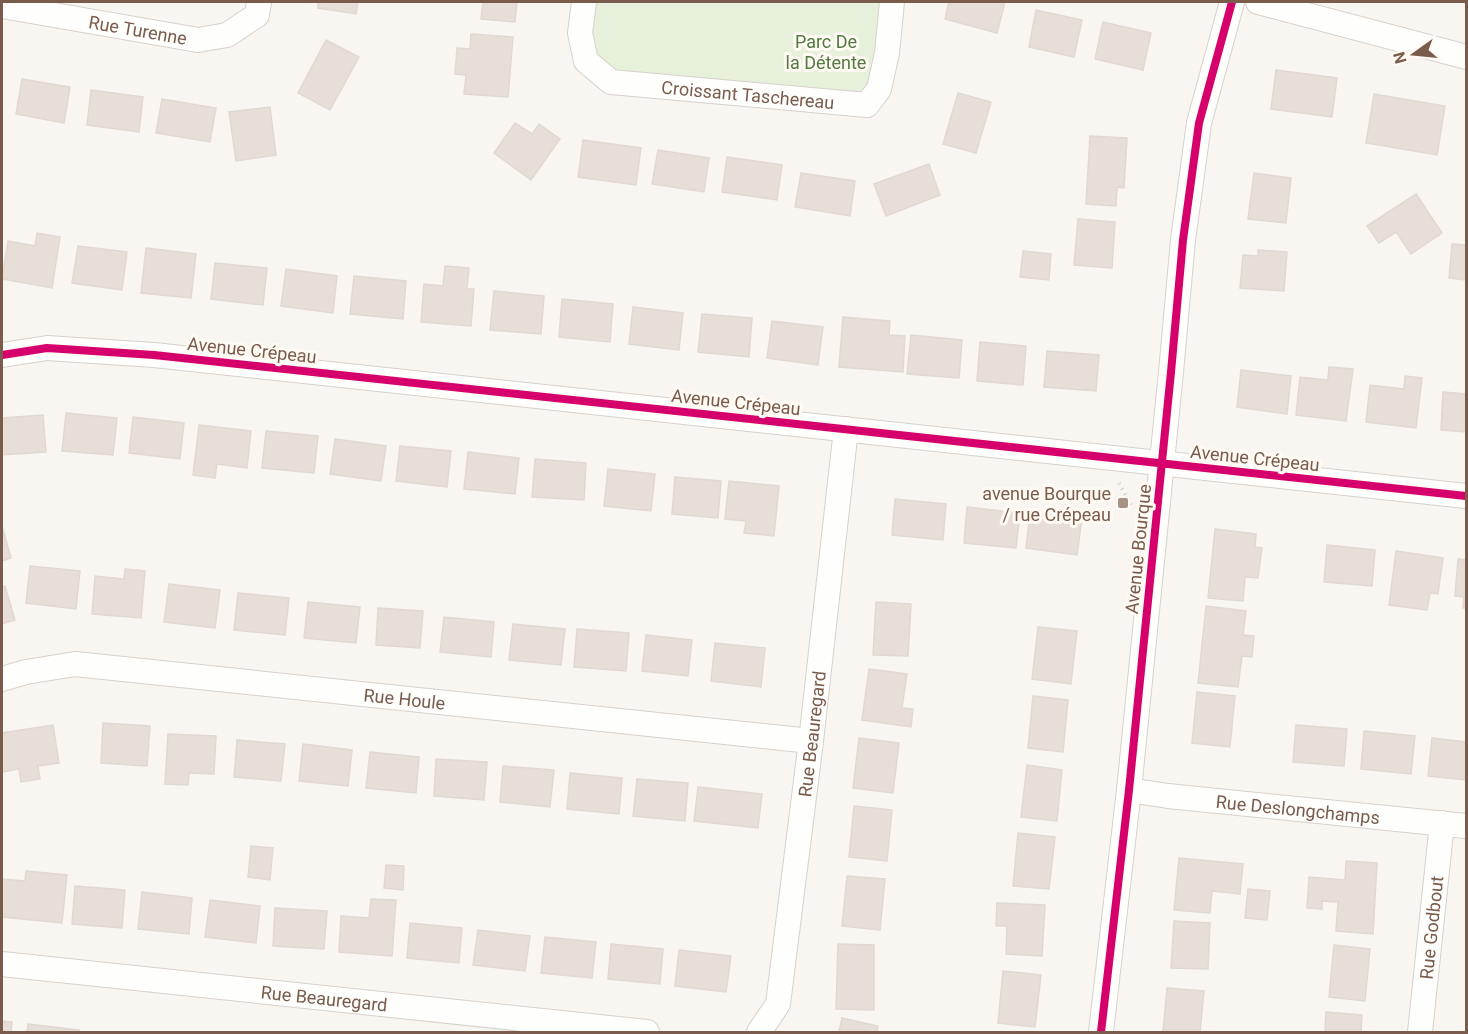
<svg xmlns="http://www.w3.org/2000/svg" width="1468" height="1034" font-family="Roboto,sans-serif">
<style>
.green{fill:#e7f0db}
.building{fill:#e6ded7;stroke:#e2d8d2;stroke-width:1.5}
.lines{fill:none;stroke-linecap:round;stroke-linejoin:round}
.street-casing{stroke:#d7d1cb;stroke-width:26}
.path{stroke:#dcd5d0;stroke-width:4;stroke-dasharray:1.5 4.5;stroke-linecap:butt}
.street{stroke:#fefefd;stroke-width:24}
.cycleway-casing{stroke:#fffaf3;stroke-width:11}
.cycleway{stroke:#d6006c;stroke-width:8}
.poi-dot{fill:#a69286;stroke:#fffaf3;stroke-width:2}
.labels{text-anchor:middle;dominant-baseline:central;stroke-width:6;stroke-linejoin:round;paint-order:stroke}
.street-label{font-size:18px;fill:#7a5c4d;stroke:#fffaf3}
.park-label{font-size:18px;fill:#537a41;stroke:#fffaf3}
.poi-label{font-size:18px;fill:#7a5c4d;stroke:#fffaf3;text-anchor:end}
</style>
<rect width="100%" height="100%" fill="#f9f5f0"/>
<!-- green -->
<path class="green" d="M578 2H886L867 102 582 70Z"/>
<!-- building -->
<path class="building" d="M318 2H358L356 14 318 8Z
M483 2H517L515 22 481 19Z
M949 2H1005L997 33 945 19Z
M1036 10 1082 20 1074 57 1029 47Z
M1103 22 1151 33 1143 70 1095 59Z
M471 34 513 37 508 97 464 94 466 75 455 74 457 48 470 49Z
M326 40 359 57 330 110 298 93Z
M1276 70 1337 78 1332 117 1271 109Z
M22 79 70 87 64 123 16 114Z
M91 90 143 97 139 132 87 125Z
M958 93 991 102 976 153 943 144Z
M1374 94 1445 106 1437 155 1366 143Z
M162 99 216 108 210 142 156 133Z
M270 107 276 155 236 161 229 112Z
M515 123 532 134 539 124 560 139 531 180 494 153Z
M1090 136 1127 138 1124 188 1117 187 1116 206 1086 204Z
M583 140 641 148 636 185 578 177Z
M658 150 709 158 704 192 652 184Z
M727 157 782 165 777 200 722 192Z
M929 164 940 195 886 216 874 184Z
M801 173 855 181 850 216 795 207Z
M1254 173 1291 178 1286 223 1248 219Z
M1416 194 1442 233 1411 254 1396 232 1379 243 1367 226Z
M1078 219 1115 222 1112 268 1074 265Z
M37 233 60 237 52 288 2 279 8 241 35 246Z
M1452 244 1466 245V280L1449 278Z
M78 246 127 252 122 290 72 283Z
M146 248 196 254 191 298 141 293Z
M1258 250 1287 252 1284 291 1240 288 1243 255 1258 256Z
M1023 251 1051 254 1049 280 1020 277Z
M215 263 267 268 263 305 211 299Z
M445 266 469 268 467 289H474L471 326 421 322 424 284 443 286Z
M286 269 337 276 333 313 281 306Z
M354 276 406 281 403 319 350 314Z
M494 291 544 296 541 334 490 330Z
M562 299 613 304 610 342 559 337Z
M633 307 683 313 679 350 629 344Z
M702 314 752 318 749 357 698 352Z
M843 317 890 321 889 335 905 336 903 372 839 367Z
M772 321 823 327 818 365 767 358Z
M911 335 962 340 959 378 907 374Z
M980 342 1026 346 1023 385 977 381Z
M1047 351 1099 355 1096 391 1044 387Z
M1329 367 1353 369 1346 421 1296 415 1300 377 1328 380Z
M1241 370 1291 376 1287 414 1237 407Z
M1405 376 1422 378 1416 428 1366 422 1370 385 1404 389Z
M1443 392 1466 394V432L1441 430Z
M66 413 117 418 113 455 62 451Z
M43 415 46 452 2 455V418Z
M133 417 184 423 180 459 129 453Z
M199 425 251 431 247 468 217 464 215 478 193 475Z
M266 431 318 436 314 473 262 468Z
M335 439 386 446 381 481 330 474Z
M400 446 451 451 447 487 396 481Z
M468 452 519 458 515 494 464 489Z
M535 459 586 463 584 500 532 497Z
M608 469 655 474 651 511 604 506Z
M675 477 721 481 718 518 672 514Z
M729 481 779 486 774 536 744 533 746 521 725 519Z
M895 499 946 504 943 540 892 535Z
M967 507 1020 513 1016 548 964 543Z
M1030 512 1082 518 1077 555 1026 548Z
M2 526 11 558 2 561Z
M1215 529 1256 534 1255 547 1262 548 1258 578 1245 577 1243 601 1208 598Z
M1327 545 1375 550 1372 586 1324 582Z
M1396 551 1443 558 1438 594 1430 593 1427 610 1389 605Z
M1458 559 1466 560V608H1463L1464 597 1455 596Z
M30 566 80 571 76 609 26 603Z
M125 569 145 571 141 618 92 614 95 576 124 579Z
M169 584 220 590 215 628 164 622Z
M5 586 15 620 2 624V587Z
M238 593 289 598 285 635 234 630Z
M308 602 360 607 356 643 304 638Z
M876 602 911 604 908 656 873 655Z
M1206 606 1246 611 1243 635 1254 636 1252 657 1242 656 1238 687 1198 683Z
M378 608 423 611 420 648 376 645Z
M444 617 494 622 491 657 440 652Z
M513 624 565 629 561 665 509 660Z
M1038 627 1077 631 1071 684 1032 679Z
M577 629 629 633 626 671 574 667Z
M646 635 692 640 688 676 642 671Z
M715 643 765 648 761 687 711 681Z
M869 669 907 674 902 708 913 709 911 727 862 720Z
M1197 692 1235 696 1230 747 1192 743Z
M1033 696 1068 700 1063 752 1028 748Z
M103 723 150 726 147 766 101 763Z
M53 725 59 763 38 766 40 779 21 782 19 769 2 772V733Z
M1296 725 1347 729 1344 766 1293 762Z
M1364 731 1415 736 1411 774 1361 769Z
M168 734 216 736 214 774 189 773 188 785 165 784Z
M859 738 899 743 893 793 853 788Z
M1432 738 1466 742V780L1428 776Z
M237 740 285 744 281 781 234 777Z
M303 744 352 750 348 786 299 781Z
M370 752 419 757 416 793 366 788Z
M436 759 487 762 484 800 434 796Z
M1027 765 1062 770 1057 821 1021 817Z
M503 766 554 770 550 807 500 802Z
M570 773 622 778 619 814 567 809Z
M637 779 688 783 685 821 633 816Z
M698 787 762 794 758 828 694 821Z
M854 806 892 810 887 861 849 857Z
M1018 833 1055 837 1049 889 1013 886Z
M251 846 273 848 270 880 248 877Z
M1179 858 1243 864 1240 894 1212 891 1210 913 1174 910Z
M1346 861 1377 863 1373 934 1336 931 1338 902 1322 901V909L1307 908 1309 877 1345 880Z
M386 865 404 866 403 890 384 888Z
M26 871 67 875 62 923 2 917V879L25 881Z
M847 876 885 879 880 930 842 926Z
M75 886 125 890 122 928 72 924Z
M1248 889 1270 891 1267 920 1245 918Z
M142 892 192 898 189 934 138 929Z
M371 899 396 900 392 956 339 952 341 916 369 918Z
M210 900 260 906 256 943 205 937Z
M997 903 1045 905 1042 956 1006 954 1007 926H996Z
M275 908 327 911 324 949 273 946Z
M1174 921 1210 923 1208 969 1171 968Z
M410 923 462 928 459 963 407 958Z
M478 930 530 936 525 971 473 965Z
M545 937 596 942 592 978 541 973Z
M611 944 663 949 660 984 608 979Z
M838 944 874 945V1010L836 1009Z
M1334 945 1370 949 1365 1001 1329 997Z
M679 950 731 956 726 992 675 986Z
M1003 971 1041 975 1035 1027 998 1023Z
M1167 988 1204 991 1200 1032H1163Z
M1326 1012 1362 1015 1361 1032H1325Z
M842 1018 878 1026 877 1032H839Z
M2 1021 12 1022 11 1032H2Z
M28 1024 79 1030V1032H27Z"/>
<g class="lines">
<defs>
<g id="street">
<path id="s1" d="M584 2 580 33 586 61 611 82 867 105 879 89 887 53 892 2"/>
<path d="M1258 2 1466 57"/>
<path id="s2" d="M2 6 198 40 227 35 257 15 259 2"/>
<path d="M2 355 47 348 154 355 1466 496"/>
<path id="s3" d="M2 679 26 672 75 664 811 741"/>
<path id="s4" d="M1129 790 1168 796 1466 826"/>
<path id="s5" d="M2 964 647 1032"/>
<path id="s6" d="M759 1032 778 1004 811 741 846 429"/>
<path d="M1101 1032 1129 790 1171 372 1183 240 1199 123 1232 2"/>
<path id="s7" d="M1420 1032 1442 823"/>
</g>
</defs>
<!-- street casing -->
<use href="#street" class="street-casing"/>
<!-- path -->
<path class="path" d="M1119 483 1131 505"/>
<!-- street -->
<use href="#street" class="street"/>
<defs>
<path id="cycleway" d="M2 355 47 348 154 355 1466 496
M1101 1032 1129 790 1171 372 1183 240 1199 123 1232 2"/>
</defs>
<!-- cycleway casing -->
<use href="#cycleway" class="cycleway-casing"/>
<!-- cycleway -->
<use href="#cycleway" class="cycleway"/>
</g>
<!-- markers -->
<rect class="poi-dot" x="1117" y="497" width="12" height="12" rx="3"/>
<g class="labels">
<!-- street labels -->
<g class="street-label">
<text stroke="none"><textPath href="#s2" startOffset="138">Rue Turenne</textPath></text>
<text stroke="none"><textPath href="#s1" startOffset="230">Croissant Taschereau</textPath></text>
<text transform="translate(252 350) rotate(6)">Avenue Crépeau</text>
<text transform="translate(736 402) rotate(6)">Avenue Crépeau</text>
<text transform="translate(1255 458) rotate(6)">Avenue Crépeau</text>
<text transform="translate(1138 549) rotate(-84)">Avenue Bourque</text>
<text stroke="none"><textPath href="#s3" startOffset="406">Rue Houle</textPath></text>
<text stroke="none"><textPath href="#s6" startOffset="306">Rue Beauregard</textPath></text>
<text stroke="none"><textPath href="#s4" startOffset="170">Rue Deslongchamps</textPath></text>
<text stroke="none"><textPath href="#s7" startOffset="105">Rue Godbout</textPath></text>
<text stroke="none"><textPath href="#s5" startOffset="324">Rue Beauregard</textPath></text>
</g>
<!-- park labels -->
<g class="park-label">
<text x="826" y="41">Parc De<tspan x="826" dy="21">la Détente</tspan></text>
</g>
<!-- poi labels -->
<g class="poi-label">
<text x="1111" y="493">avenue Bourque<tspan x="1111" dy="21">/ rue Crépeau</tspan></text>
</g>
</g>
<!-- border -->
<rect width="1468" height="1034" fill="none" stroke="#7a5c4d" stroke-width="6"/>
<!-- north arrow -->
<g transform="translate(1414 54) rotate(255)" stroke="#fffaf3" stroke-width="4.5" paint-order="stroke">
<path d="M0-4.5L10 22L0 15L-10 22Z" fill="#7a5c4d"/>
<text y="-9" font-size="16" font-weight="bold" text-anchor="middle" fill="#7a5c4d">N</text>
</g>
</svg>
